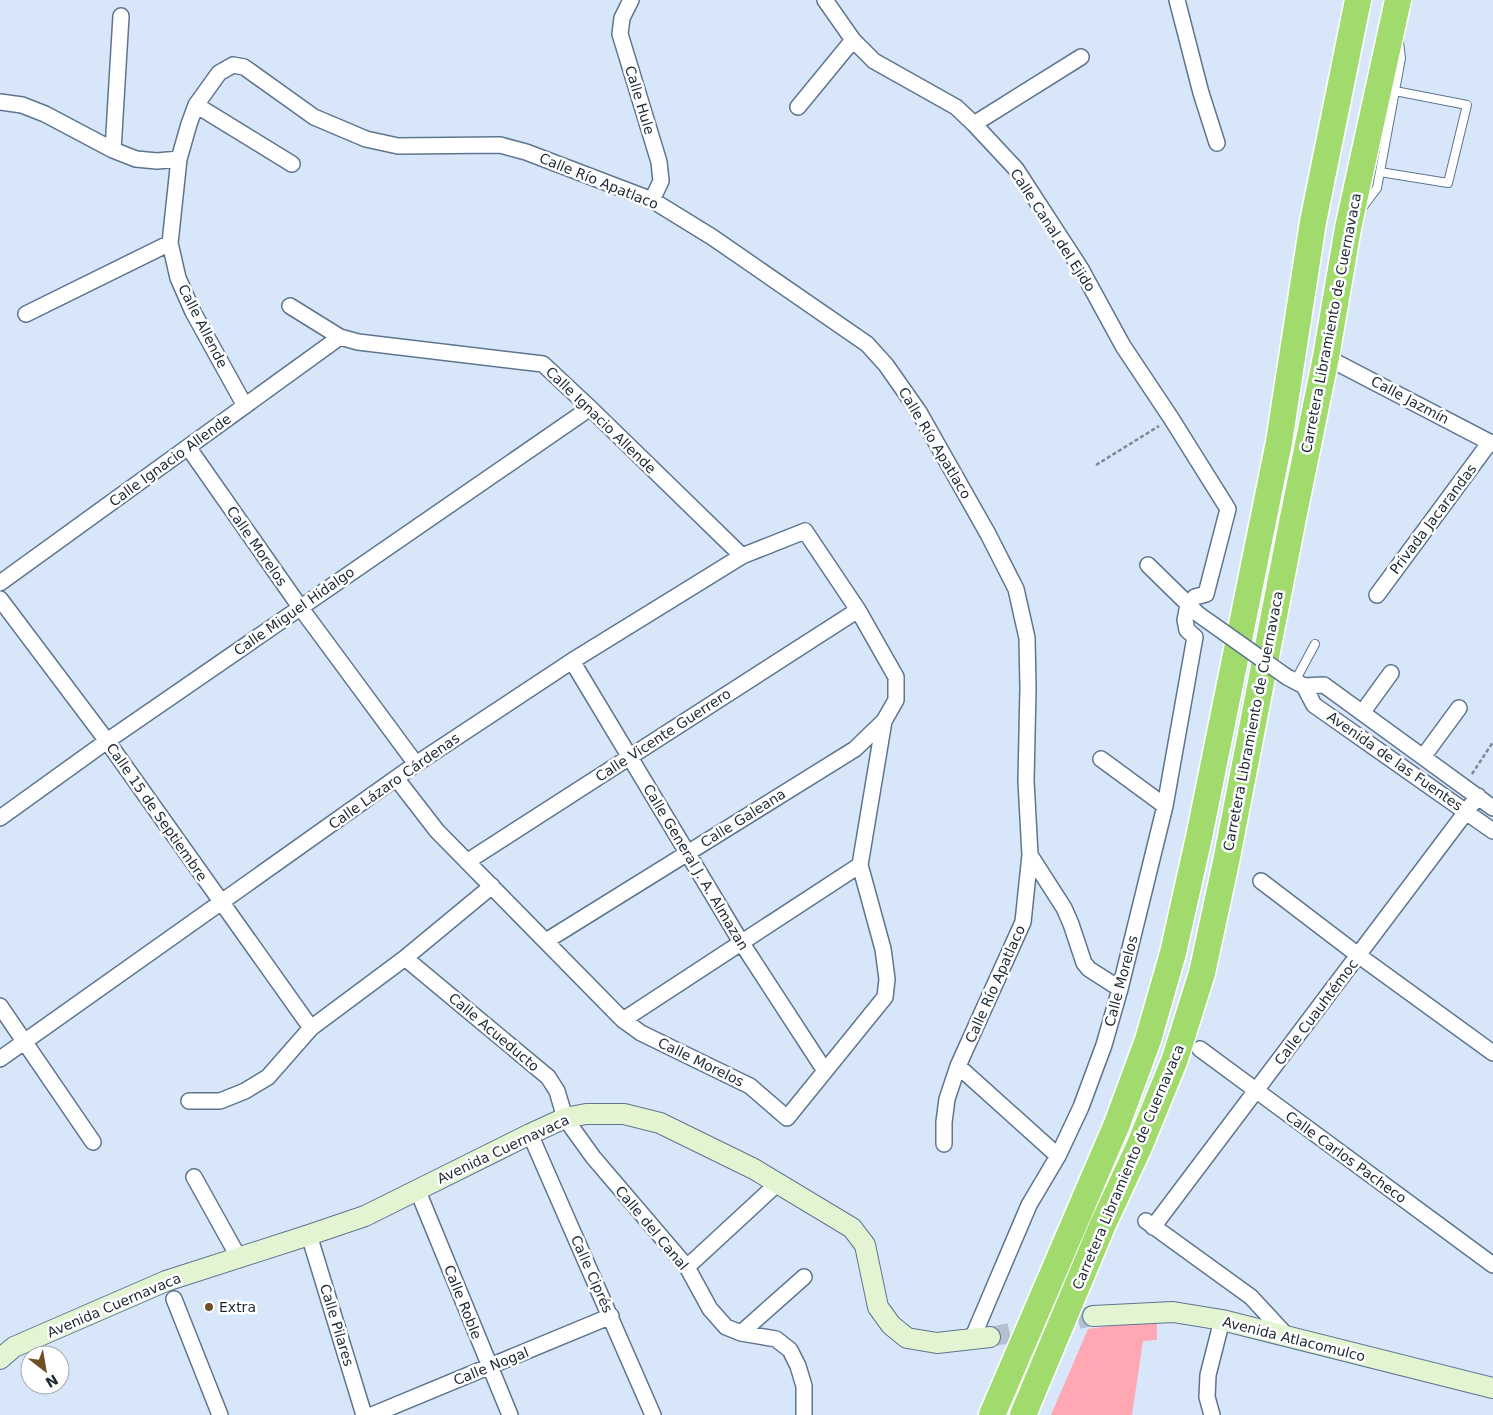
<svg xmlns="http://www.w3.org/2000/svg" width="1493" height="1415" font-family="'DejaVu Sans',sans-serif">
<style>
.green{fill:#ffa8b3}
.lines{fill:none;stroke-linecap:round;stroke-linejoin:round}
.secondary-tunnel{stroke:#b2c1d1;stroke-width:20;stroke-dasharray:20 10;stroke-linecap:butt}
.lane-casing{stroke:#5e7590;stroke-width:10}
.street-casing{stroke:#5e7590;stroke-width:18}
.secondary-casing{stroke:#5e7590;stroke-width:22}
.highway-casing{stroke:#fff;stroke-width:29}
.path{stroke:#7a8795;stroke-width:2.5;stroke-dasharray:4 2.5;stroke-linecap:butt}
.lane{stroke:#fff;stroke-width:8}
.street{stroke:#fff;stroke-width:15}
.secondary{stroke:#e3f4d3;stroke-width:20}
.highway{stroke:#a2db6d;stroke-width:26}
.street-bridge-casing{stroke:#5e7590;stroke-width:18;stroke-linecap:butt}
.street-bridge{stroke:#fff;stroke-width:15}
.poi-dot{fill:#6f4f25;stroke:#fff;stroke-width:2}
.labels{text-anchor:middle;dominant-baseline:central;stroke-width:5;stroke-linejoin:round;paint-order:stroke}
.street-label{font-size:14px;fill:#1e2833;stroke:#fff}
.poi-label{font-size:14px;fill:#1e2833;stroke:#fff;text-anchor:start}
</style>
<rect width="100%" height="100%" fill="#d7e7f9"/>
<!-- green -->
<path class="green" d="M1157 1319V1340L1143 1341 1132 1415H1051L1088 1329Z"/>
<g class="lines">
<!-- secondary-tunnel -->
<path class="secondary-tunnel" d="M990 1337 1093 1316"/>
<defs>
<path id="lane" d="M1380 172 1448 183 1467 105 1395 91
M1362 208 1377 188 1401 58 1399 42
M1295 681 1315 644"/>
<path id="street" d="M631 0 622 18 620 34 659 162 661 181 652 200
M825 0 853 40 874 61 956 107 974 124 1016 169 1081 269 1123 346 1171 418 1228 509 1206 594 1195 597 1188 605 1185 620 1187 630 1195 637 1165 806 1120 989 1104 1045 1081 1107 1058 1156 1029 1205 972 1339
M1177 0 1201 93 1217 143
M0 102 22 105 45 114 113 150 136 159 157 161 179 159
M196 105 292 164
M798 107 853 40
M974 124 1081 57
M113 150 121 16
M290 306 340 337 358 342 543 364 590 408 742 556
M26 314 170 243
M1326 357 1493 444
M245 406 193 312 178 278 170 243 179 159 189 124 196 105 219 73 233 65 244 67 314 117 366 139 398 146 500 145 526 152 652 200 712 237 867 344 886 365 919 412 988 534 1016 589 1027 638 1028 688 1026 781 1030 855 1023 922 958 1066 947 1099 944 1122V1144
M188 447 300 607 416 764
M1148 565 1196 612
M0 583 340 337
M1377 595 1490 442
M0 599 107 741 311 1028
M572 661 741 942 825 1071
M1287 677 1304 686 1324 685 1493 808
M1304 686 1314 705 1493 831
M1362 713 1391 673
M1423 757 1459 708
M1101 759 1165 806
M396 778 437 831 623 1020 641 1033 750 1086 787 1118 885 997 887 979 883 949 860 865 884 721
M0 818 107 741 590 408
M1030 855 1064 908 1071 924 1084 963 1089 969 1120 989
M468 861 858 610
M1261 881 1358 955 1493 1053
M405 958 548 1077 557 1091 565 1118 593 1157 687 1267 710 1309 726 1327 741 1333 776 1339 790 1350 798 1366 804 1386V1415
M0 1006 93 1142
M623 1020 860 865
M1200 1049 1493 1265
M0 1059 416 764 572 661 742 556 805 531 858 610 896 677V700L884 721 855 749 546 941
M958 1066 1058 1156
M189 1101H220L245 1091 268 1077 311 1028 405 958 492 886
M530 1134 653 1415
M194 1177 239 1258
M417 1189 510 1415
M1146 1221 1251 1297 1288 1337
M1153 1227 1478 796
M309 1235 364 1415
M687 1267 778 1183
M174 1299 220 1415
M741 1333 804 1277
M372 1415 611 1316
M1212 1415 1207 1397 1208 1375 1222 1320"/>
<path id="secondary" d="M1093 1316 1173 1312 1222 1320 1493 1388
M0 1359 14 1347 166 1281 309 1235 365 1216 530 1134 565 1118 586 1114H624L660 1123 754 1169 852 1228 865 1245 878 1307 891 1325 907 1338 937 1343 990 1337"/>
<path id="highway" d="M992 1415 1117 1124 1148 1040 1173 953 1199 837 1279 442 1313 222 1358 0
M1023 1415 1103 1224 1139 1147 1175 1059 1202 973 1226 862 1293 518 1326 357 1348 228 1398 0"/>
</defs>
<!-- lane casing -->
<use href="#lane" class="lane-casing"/>
<!-- street casing -->
<use href="#street" class="street-casing"/>
<!-- secondary casing -->
<use href="#secondary" class="secondary-casing"/>
<!-- highway casing -->
<use href="#highway" class="highway-casing"/>
<!-- path -->
<path class="path" d="M1096 465 1159 426
M1472 774 1493 742"/>
<!-- lane -->
<use href="#lane" class="lane"/>
<!-- street -->
<use href="#street" class="street"/>
<!-- secondary -->
<use href="#secondary" class="secondary"/>
<!-- highway -->
<use href="#highway" class="highway"/>
<defs>
<path id="street-bridge" d="M1198 614 1287 677"/>
</defs>
<!-- street-bridge casing -->
<use href="#street-bridge" class="street-bridge-casing"/>
<!-- street-bridge -->
<use href="#street-bridge" class="street-bridge"/>
</g>
<!-- markers -->
<circle class="poi-dot" cx="209" cy="1307" r="5"/>
<g class="labels">
<!-- street labels -->
<g class="street-label">
<text transform="translate(640 100) rotate(73)">Calle Hule</text>
<text transform="translate(599 181) rotate(22)">Calle Río Apatlaco</text>
<text transform="translate(1053 230) rotate(57)">Calle Canal del Ejido</text>
<text transform="translate(1331 323) rotate(-79)">Carretera Libramiento de Cuernavaca</text>
<text transform="translate(203 326) rotate(63)">Calle Allende</text>
<text transform="translate(1410 400) rotate(28)">Calle Jazmín</text>
<text transform="translate(601 420) rotate(44)">Calle Ignacio Allende</text>
<text transform="translate(935 443) rotate(59)">Calle Río Apatlaco</text>
<text transform="translate(170 460) rotate(-36)">Calle Ignacio Allende</text>
<text transform="translate(1433 519) rotate(-53)">Privada Jacarandas</text>
<text transform="translate(257 546) rotate(55)">Calle Morelos</text>
<text transform="translate(294 611) rotate(-35)">Calle Miguel Hidalgo</text>
<text transform="translate(1253 721) rotate(-79)">Carretera Libramiento de Cuernavaca</text>
<text transform="translate(663 735) rotate(-33)">Calle Vicente Guerrero</text>
<text transform="translate(1395 761) rotate(35)">Avenida de las Fuentes</text>
<text transform="translate(394 781) rotate(-35)">Calle Lázaro Cárdenas</text>
<text transform="translate(157 812) rotate(55)">Calle 15 de Septiembre</text>
<text transform="translate(743 818) rotate(-32)">Calle Galeana</text>
<text transform="translate(696 867) rotate(59)">Calle General J. A. Almazan</text>
<text transform="translate(1121 981) rotate(-75)">Calle Morelos</text>
<text transform="translate(995 984) rotate(-66)">Calle Río Apatlaco</text>
<text transform="translate(1316 1012) rotate(-53)">Calle Cuauhtémoc</text>
<text transform="translate(494 1032) rotate(40)">Calle Acueducto</text>
<text transform="translate(701 1062) rotate(26)">Calle Morelos</text>
<text transform="translate(503 1149) rotate(-25)">Avenida Cuernavaca</text>
<text transform="translate(1346 1157) rotate(36)">Calle Carlos Pacheco</text>
<text transform="translate(1128 1167) rotate(-67)">Carretera Libramiento de Cuernavaca</text>
<text transform="translate(652 1228) rotate(50)">Calle del Canal</text>
<text transform="translate(592 1274) rotate(66)">Calle Ciprés</text>
<text transform="translate(463 1302) rotate(68)">Calle Roble</text>
<text transform="translate(114 1305) rotate(-23)">Avenida Cuernavaca</text>
<text transform="translate(337 1325) rotate(73)">Calle Pilares</text>
<text transform="translate(1294 1339) rotate(14)">Avenida Atlacomulco</text>
<text transform="translate(491 1366) rotate(-22)">Calle Nogal</text>
</g>
<!-- poi labels -->
<g class="poi-label">
<text x="219" y="1307">Extra</text>
</g>
</g>
<!-- north arrow -->
<g transform="translate(45 1370) rotate(149)"><circle r="24" fill="#ffffff" stroke="#a5a9ad"/>
<path d="M0-4L9 19L0 12L-9 19Z" fill="#6f4f25"/>
<text y="-8" font-size="14" font-weight="bold" text-anchor="middle" fill="#1e2833">N</text>
</g>
</svg>
